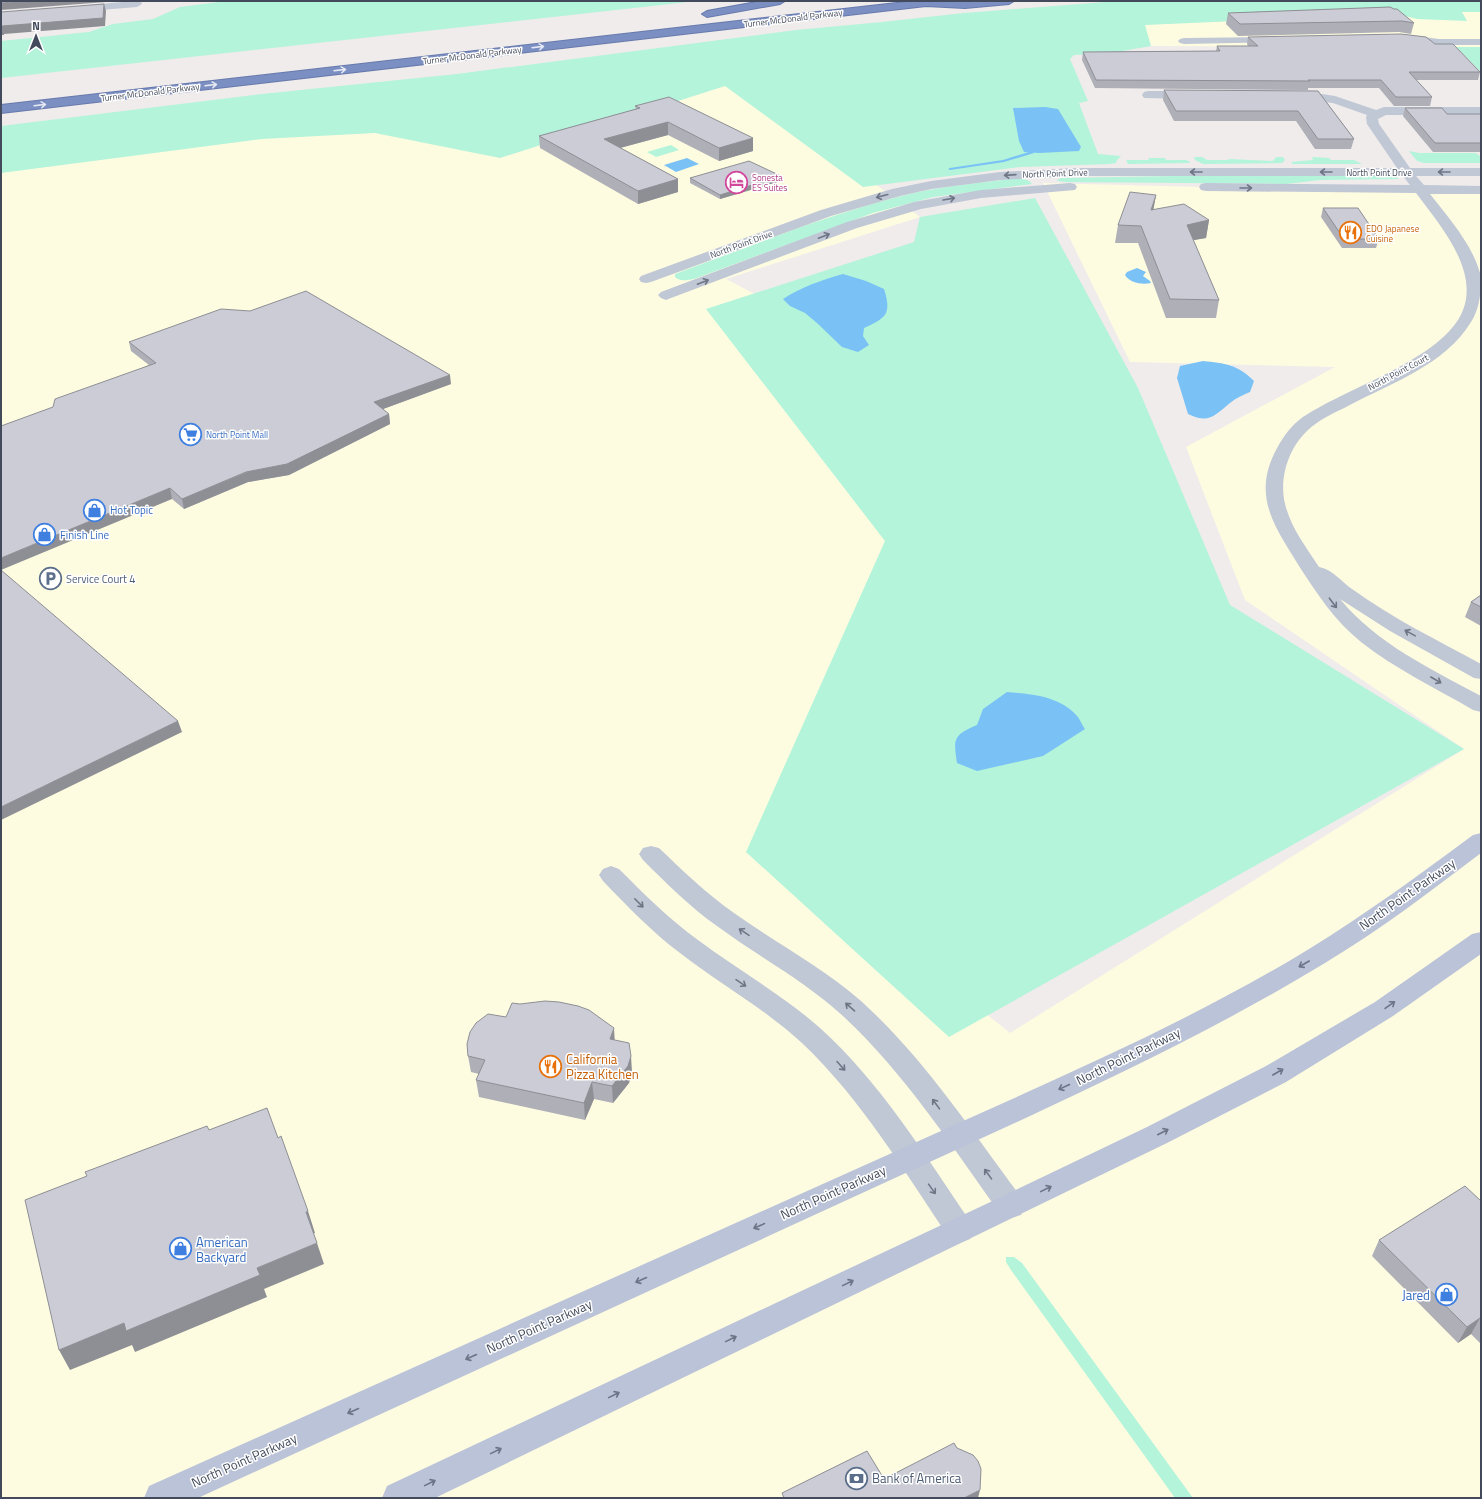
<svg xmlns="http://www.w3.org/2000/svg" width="1482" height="1499" font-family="'Titillium Web',sans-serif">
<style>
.commercial{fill:#fefce0}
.green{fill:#b3f4da}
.water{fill:#7ac1f6}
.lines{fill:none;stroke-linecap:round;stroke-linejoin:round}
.stream{fill:#7ac1f6;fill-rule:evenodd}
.highway-casing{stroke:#687aad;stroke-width:2}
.street{fill:#c0c7d5;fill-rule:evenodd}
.secondary{fill:#bbc3d8;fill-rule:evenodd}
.highway{fill:#7c8fc2;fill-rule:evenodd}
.wall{fill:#afafb7}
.shaded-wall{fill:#8e8f95}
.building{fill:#cbccd5;stroke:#8e8f95}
.oneway{stroke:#e5e9f3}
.oneway2{stroke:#6e7686}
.oneway3{stroke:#6c7487}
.labels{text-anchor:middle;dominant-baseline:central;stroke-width:3;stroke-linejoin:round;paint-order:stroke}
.far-street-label{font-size:9px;fill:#424a5b;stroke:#fff}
.far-hotel-label{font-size:9px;fill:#b23c85;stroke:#fff;text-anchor:start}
.far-food-label{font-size:9px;fill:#c56008;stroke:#fff;text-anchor:start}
.far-shop-label{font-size:9px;fill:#366cbe;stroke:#fff;text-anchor:start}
.shop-label{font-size:11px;fill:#366cbe;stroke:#fff;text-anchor:start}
.service-label{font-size:11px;fill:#4e5e75;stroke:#fff;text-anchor:start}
.near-street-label{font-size:13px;fill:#424a5b;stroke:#fff}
.near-food-label{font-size:13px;fill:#c56008;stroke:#fff;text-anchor:start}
.near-shop-label{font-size:13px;fill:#366cbe;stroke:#fff;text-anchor:start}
.near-service-label{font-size:13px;fill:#4e5e75;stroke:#fff;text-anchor:start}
</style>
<rect width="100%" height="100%" fill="#efeceb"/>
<!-- commercial -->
<path class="commercial" d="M1264 1H1481V49L1439 47 1151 46 1111 10Z
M731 78 920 217 726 279 755 294 955 647 800 865 1010 1033 1464 749 1245 600 1186 447 1335 367 1130 362 1043 183 1481 194V1498H1V144Z"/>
<!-- green -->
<path class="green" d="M227 1H697L1 78V41L89 32 113 24 153 19 180 7Z
M1118 1H1481V12H1462L1467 21 1417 19 1397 14 1145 25 1151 46 1111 53 1074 55 1070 59 1088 101 1079 103 1098 154 1121 156 1117 160 1116 163 1109 164 1020 167 863 187 725 86 500 158 375 133 262 139 1 173V126L262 94 457 74 796 30 882 22 964 13Z
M1456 47H1481V72Z
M671 145 679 150 656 157 647 152Z
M1409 151 1419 153H1476L1481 157V163H1424L1417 161Z
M1194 157H1202L1207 160H1229L1228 159 1273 161 1276 157H1283L1285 160 1282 163 1203 164 1195 160Z
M1312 157 1329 158 1331 160H1354L1362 164H1293L1291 162 1313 160Z
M1148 158H1165L1166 160H1186L1190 162 1189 163 1128 164 1126 160H1149Z
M1176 176H1389L1396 177 1399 179 1320 180 1286 184 1066 182 1058 181 1057 180 1061 178Z
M1011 179C1018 179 1027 177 1032 184L933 197 873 213 694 279C687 280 680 282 675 277V274C754 245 833 212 914 193 946 186 978 183 1011 179Z
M1035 198 1138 388 1230 605 1464 749 949 1037 746 852 885 541 706 309 914 242 920 217Z
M1006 1257H1014L1022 1263 1193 1498H1175L1011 1270 1006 1262Z"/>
<!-- water -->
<path class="water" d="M1045 107 1058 109 1081 147 1079 151 1039 153 1024 152 1019 141 1013 108Z
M687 158 699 164 676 172 664 165Z
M1137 268 1146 272 1143 276 1150 281 1151 283C1142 285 1130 283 1125 275L1127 272Z
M843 274 866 281 884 289C892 314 886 318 864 328L863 336 869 345 858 352 842 347 817 323 805 313 790 306 783 299C801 287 822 280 843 274Z
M1203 361C1224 363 1239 365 1254 381L1250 392C1243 395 1236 398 1230 403 1214 416 1209 424 1188 414L1177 378 1180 366Z
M1007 692C1031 694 1060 696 1077 716 1080 719 1082 725 1085 729L1043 756 977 771 957 763C953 738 954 735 977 725L983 709Z"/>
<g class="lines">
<!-- stream -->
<path class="stream" d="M1032 151 1034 152V153L1004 162 950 170 948 169 950 168 1003 160Z"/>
<defs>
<path id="highway" d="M762 1H785L780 4 707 17 702 14 707 11Z
M914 1H1014L1009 4 965 8 926 6 1 113V105Z"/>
</defs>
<!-- highway casing -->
<use href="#highway" class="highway-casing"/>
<!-- street -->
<path class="street" d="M134 1 141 2 142 4 137 7 76 12 71 9 76 6Z
M1401 34 1439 39H1481V45H1439L1397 39 1395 37 1397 35Z
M1277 37 1281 38 1283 40 1281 42 1184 44 1180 43 1178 41 1180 39 1184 38Z
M1148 91H1193L1197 92 1199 95 1197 98 1193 99 1144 98 1142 95 1144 92Z
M1292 91 1315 93 1335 96 1376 110 1384 107H1481V115H1386L1378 119 1379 124 1410 168H1481V176H1416L1424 185 1481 186V194H1430C1448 217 1472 244 1480 273 1482 289 1480 308 1471 322 1445 365 1391 383 1348 406 1334 413 1318 420 1307 431 1288 449 1279 479 1285 504 1291 528 1306 547 1319 567 1332 569 1342 582 1352 589 1392 618 1437 640 1481 664V679L1474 678 1390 631 1340 599C1377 644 1431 669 1481 696V712L1473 710C1436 688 1395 669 1361 642 1334 620 1318 595 1299 566 1276 528 1252 498 1275 452 1281 440 1289 428 1299 420 1341 389 1444 360 1463 310 1479 269 1439 224 1416 193L1206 191 1201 190 1199 187 1201 184 1206 183 1410 185 1403 176H1075L1000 180 931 189 900 196 831 216 651 282 646 283 641 282 639 279 641 276 821 210 892 189 931 181 1000 172 1075 168H1397L1367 124 1366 117 1367 115 1333 103 1288 98 1286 95 1288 92Z
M1070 183 1075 184 1077 187 1075 190 981 198 921 209 857 228 671 298 666 300 661 298 658 295 661 292 847 222 914 202 981 190Z
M651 846 659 848C683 871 707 894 734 913 776 943 822 967 861 1001 924 1058 971 1130 1021 1197L1025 1206 1021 1215 1011 1218 1001 1215C952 1146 905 1074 843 1016 805 981 759 957 717 926 690 907 666 883 643 860L639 854 643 848Z
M611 866 619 869C644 894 669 919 698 940 738 970 783 995 820 1028 881 1083 924 1154 970 1221L975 1230 970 1239 960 1243 950 1239C904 1171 862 1100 802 1043 765 1009 720 984 680 953 652 932 627 906 603 881L599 875 603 869Z"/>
<!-- secondary -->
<path class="secondary" d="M1481 833V853C1431 891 1380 930 1325 963 1230 1021 1130 1069 1030 1116L198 1498H144L149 1486 1010 1100C1112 1054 1214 1007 1309 949 1366 914 1419 875 1473 835Z
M1481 932V954L1393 1016 1286 1082 1167 1143 435 1498H382L387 1486 1001 1197 1147 1127 1266 1066 1375 1002 1472 934Z"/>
<!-- highway -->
<use href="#highway" class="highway"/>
</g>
<!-- wall -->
<path class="wall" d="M1390 7 1414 23 1411 34 1399 32 1238 36 1226 24 1228 13Z
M1248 37 1435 44 1480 72 1478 80H1416L1432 97 1430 106H1394L1379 88H1308V90L1095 88 1082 60 1083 52 1216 51 1217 46H1248L1247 44Z
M1164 90 1318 91 1354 139 1351 149H1315L1296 121H1174L1163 100Z
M635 106 753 151 719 161 668 135 620 148 678 179V192L638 204 540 148 539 136 636 109Z
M1405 108 1447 114H1481V152H1433L1403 116Z
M690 178 781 181 720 199 690 183Z
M1156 195 1153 210 1209 220 1206 238 1193 240 1219 300 1216 318H1166L1138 243H1115L1118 225Z
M1323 208 1379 239 1376 248H1342L1321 217Z
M129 342 451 384 383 409 389 414 390 424 289 475 248 482 184 509 172 499 53 407 149 365 131 351Z
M1481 595V626L1465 617 1471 602Z
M520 1004 615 1040 632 1072 629 1083 613 1103 594 1099 585 1120 479 1097 476 1080 479 1074 471 1072 468 1056 506 1017Z
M1481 1201V1344L1471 1334 1458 1343 1372 1256 1379 1240Z"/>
<!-- shaded-wall -->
<path class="shaded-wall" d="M24 1H107L106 2 1 10V3Z
M104 4 106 11 105 26 4 34V35H1V27L2 26Z
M668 122V135L605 152 604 139Z
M753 138V151L719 161V148Z
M781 176V181L720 199V195Z
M678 179V192L638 204V191Z
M1156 195 1153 212 1151 210Z
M1209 220 1206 238 1183 242 1187 225Z
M450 375 451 384 375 412 374 402Z
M389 414 390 424 289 475 248 482 184 509 182 499Z
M170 488 172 499 1 570V558Z
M178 721 182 732 1 820V807Z
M614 1028 615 1045 610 1039Z
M631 1056 632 1072 629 1083 613 1103 612 1086Z
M592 1082 594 1099 585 1120 584 1103Z
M308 1211 315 1233 312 1234 306 1212Z
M317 1243 324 1264 264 1289 267 1297 135 1352 132 1345 70 1370 59 1350Z
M1480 1318 1471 1334 1458 1343 1467 1327Z
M980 1490 978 1498H964Z"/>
<!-- building -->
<path class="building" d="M1 1H24L1 3Z
M104 4 103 18 2 26V27H1V12Z
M1390 7 1394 9H1397L1414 23 1402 21 1240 24 1228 13Z
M1401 34 1426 37 1435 44H1453L1480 72H1409L1432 97H1396L1381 80H1308L1310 81 1096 80 1083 52 1220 51 1217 46H1258L1248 37Z
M1164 90 1318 91 1354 139H1318L1298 111H1176Z
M669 97 753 138 719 148 668 122 604 139 678 179 638 191 539 136 640 108 635 106Z
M1405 108H1442L1447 114H1481V143H1435Z
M749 161 781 176 720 195 690 178Z
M1130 192 1156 195 1151 210 1184 204 1209 220 1187 225 1219 300 1170 299 1141 226 1118 225Z
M1323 208H1358L1379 239H1344Z
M306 291 450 375 374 402 389 414 287 464 246 472 182 499 170 488 1 558V426L53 407 55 399 156 363 129 342 221 309 250 311Z
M1 570 178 721 1 807Z
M1481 595V607L1471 602Z
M545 1001 559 1002 578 1006 589 1010 614 1028 610 1039 629 1043 631 1056 628 1066 612 1086 592 1082 584 1103 476 1080 485 1060 468 1056 467 1044 470 1032 476 1023 488 1014 506 1017 512 1003 520 1004Z
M267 1108 278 1138 281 1136 308 1211 306 1212 317 1243 257 1268 260 1275 126 1331 124 1323 59 1350 25 1200 87 1176 85 1172 207 1126 209 1130Z
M1465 1186 1481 1201V1319L1480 1318 1467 1327 1379 1240Z
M954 1443 957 1448 973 1455 978 1461 981 1469 980 1490 964 1498H784L782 1493 867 1451 884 1479Z"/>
<!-- one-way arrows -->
<defs><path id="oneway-shaft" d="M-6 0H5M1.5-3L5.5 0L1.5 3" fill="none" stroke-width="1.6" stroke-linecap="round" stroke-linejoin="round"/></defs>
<g class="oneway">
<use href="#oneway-shaft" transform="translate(538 47) rotate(-7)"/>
<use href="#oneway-shaft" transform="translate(340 70) rotate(-7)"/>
<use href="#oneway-shaft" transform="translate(211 85) rotate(-7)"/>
<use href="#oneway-shaft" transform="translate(40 105) rotate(-7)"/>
</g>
<g class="oneway2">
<use href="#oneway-shaft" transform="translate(1196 172) rotate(-180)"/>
<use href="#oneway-shaft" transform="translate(1326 172) rotate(-180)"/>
<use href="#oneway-shaft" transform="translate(1444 172) rotate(-180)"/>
<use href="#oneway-shaft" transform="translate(1010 175) rotate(176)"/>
<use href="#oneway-shaft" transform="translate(1246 188)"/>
<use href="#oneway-shaft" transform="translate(882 196) rotate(165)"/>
<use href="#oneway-shaft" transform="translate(949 199) rotate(-10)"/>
<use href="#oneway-shaft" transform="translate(824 236) rotate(-21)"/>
<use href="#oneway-shaft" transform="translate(703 282) rotate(-21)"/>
<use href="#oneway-shaft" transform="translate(1333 603) rotate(53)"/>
<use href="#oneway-shaft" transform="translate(1410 633) rotate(-151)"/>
<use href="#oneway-shaft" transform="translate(1436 680) rotate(30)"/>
<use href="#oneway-shaft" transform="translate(639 903) rotate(45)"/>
<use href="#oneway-shaft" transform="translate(744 932) rotate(-146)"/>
<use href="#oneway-shaft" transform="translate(741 983) rotate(34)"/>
<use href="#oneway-shaft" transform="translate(850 1007) rotate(-139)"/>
<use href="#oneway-shaft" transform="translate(841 1066) rotate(48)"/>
<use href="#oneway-shaft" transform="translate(936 1104) rotate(-126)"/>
<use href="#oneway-shaft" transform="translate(988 1174) rotate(-126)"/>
<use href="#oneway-shaft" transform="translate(932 1189) rotate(55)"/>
</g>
<g class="oneway3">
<use href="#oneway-shaft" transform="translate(1304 964) rotate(150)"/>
<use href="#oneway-shaft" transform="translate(1390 1005) rotate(-35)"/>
<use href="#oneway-shaft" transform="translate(1278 1072) rotate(-30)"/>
<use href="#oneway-shaft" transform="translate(1064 1087) rotate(155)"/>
<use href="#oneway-shaft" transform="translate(1163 1132) rotate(-27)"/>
<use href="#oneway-shaft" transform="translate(1046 1189) rotate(-26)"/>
<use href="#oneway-shaft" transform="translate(759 1226) rotate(156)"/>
<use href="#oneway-shaft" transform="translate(641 1280) rotate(156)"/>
<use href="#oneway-shaft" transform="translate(848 1283) rotate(-26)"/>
<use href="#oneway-shaft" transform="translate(731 1339) rotate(-26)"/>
<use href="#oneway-shaft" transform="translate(471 1357) rotate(156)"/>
<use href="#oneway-shaft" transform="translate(614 1395) rotate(-26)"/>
<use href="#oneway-shaft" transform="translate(353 1411) rotate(156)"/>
<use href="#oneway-shaft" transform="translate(496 1451) rotate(-26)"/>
<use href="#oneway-shaft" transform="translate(430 1483) rotate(-26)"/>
</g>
<!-- icons -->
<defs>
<symbol id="hotel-ring" viewBox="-11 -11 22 22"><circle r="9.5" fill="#fff" stroke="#d1479c" stroke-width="1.5"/><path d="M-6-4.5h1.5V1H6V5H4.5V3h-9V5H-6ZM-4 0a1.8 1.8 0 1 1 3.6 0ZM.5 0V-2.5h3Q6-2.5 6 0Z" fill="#d1479c"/></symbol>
<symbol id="restaurant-ring" viewBox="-11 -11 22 22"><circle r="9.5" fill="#fff" stroke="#e8710a" stroke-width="1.5"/><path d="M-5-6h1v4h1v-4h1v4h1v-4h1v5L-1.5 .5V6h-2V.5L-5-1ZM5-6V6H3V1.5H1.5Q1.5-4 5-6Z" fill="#e8710a"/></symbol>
<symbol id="supermarket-ring" viewBox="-11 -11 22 22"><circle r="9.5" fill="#fff" stroke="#3f7fe0" stroke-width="1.5"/><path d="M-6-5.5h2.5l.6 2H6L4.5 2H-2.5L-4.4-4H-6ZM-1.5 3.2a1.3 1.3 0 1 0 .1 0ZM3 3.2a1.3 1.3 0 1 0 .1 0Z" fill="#3f7fe0"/></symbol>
<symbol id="shop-ring" viewBox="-11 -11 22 22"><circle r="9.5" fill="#fff" stroke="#3f7fe0" stroke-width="1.5"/><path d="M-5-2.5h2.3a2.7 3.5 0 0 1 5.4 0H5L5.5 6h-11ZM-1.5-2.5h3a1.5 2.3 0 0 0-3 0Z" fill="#3f7fe0"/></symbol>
<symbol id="parking-ring" viewBox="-11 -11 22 22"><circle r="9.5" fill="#fff" stroke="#5c6f8a" stroke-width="1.5"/><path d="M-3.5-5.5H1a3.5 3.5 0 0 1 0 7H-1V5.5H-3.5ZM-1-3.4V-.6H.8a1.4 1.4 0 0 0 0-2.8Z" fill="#5c6f8a"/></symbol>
<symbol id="bank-ring" viewBox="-11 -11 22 22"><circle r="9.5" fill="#fff" stroke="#5c6f8a" stroke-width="1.5"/><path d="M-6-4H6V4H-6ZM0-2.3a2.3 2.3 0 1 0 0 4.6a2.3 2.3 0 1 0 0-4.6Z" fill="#5c6f8a"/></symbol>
</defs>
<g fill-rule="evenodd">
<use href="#hotel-ring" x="724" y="170" width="25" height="25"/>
<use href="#restaurant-ring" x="1338" y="220" width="25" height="25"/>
<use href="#supermarket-ring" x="178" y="422" width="25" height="25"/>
<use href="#shop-ring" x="82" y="498" width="25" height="25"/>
<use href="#shop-ring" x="32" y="522" width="25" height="25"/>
<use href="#parking-ring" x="38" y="566" width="25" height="25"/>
<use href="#restaurant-ring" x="538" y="1054" width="25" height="25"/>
<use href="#shop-ring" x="168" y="1236" width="25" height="25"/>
<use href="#shop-ring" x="1434" y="1282" width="25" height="25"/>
<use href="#bank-ring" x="844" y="1466" width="25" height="25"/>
</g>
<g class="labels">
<!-- far-street labels -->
<g class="far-street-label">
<text transform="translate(793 18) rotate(-7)">Turner McDonald Parkway</text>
<text transform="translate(472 55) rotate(-7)">Turner McDonald Parkway</text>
<text transform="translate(150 92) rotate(-7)">Turner McDonald Parkway</text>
<text x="1379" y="172">North Point Drive</text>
<text transform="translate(1055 173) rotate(-2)">North Point Drive</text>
<text transform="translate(741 244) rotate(-20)">North Point Drive</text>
<text transform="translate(1398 372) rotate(-28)">North Point Court</text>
</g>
<!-- far-hotel labels -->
<g class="far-hotel-label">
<text x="752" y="177">Sonesta<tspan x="752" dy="10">ES Suites</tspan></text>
</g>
<!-- far-food labels -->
<g class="far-food-label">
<text x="1366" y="228">EDO Japanese<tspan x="1366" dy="10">Cuisine</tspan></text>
</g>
<!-- far-shop labels -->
<g class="far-shop-label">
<text x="206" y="434">North Point Mall</text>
</g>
<!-- shop labels -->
<g class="shop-label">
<text x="110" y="510">Hot Topic</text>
<text x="60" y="535">Finish Line</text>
</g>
<!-- service labels -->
<g class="service-label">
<text x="66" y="579">Service Court 4</text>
</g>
<!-- near-street labels -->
<g class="near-street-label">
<text transform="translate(1407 894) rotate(-35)">North Point Parkway</text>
<text transform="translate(1128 1056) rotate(-26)">North Point Parkway</text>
<text transform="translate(833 1192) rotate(-24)">North Point Parkway</text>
<text transform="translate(539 1326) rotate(-24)">North Point Parkway</text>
<text transform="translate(244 1460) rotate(-24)">North Point Parkway</text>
</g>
<!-- near-food labels -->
<g class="near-food-label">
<text x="566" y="1059">California<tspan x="566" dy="15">Pizza Kitchen</tspan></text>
</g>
<!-- near-shop labels -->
<g class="near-shop-label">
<text x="196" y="1242">American<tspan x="196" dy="15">Backyard</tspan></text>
<text x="1430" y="1295" text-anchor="end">Jared</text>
</g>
<!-- near-service labels -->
<g class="near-service-label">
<text x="872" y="1478">Bank of America</text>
</g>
</g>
<!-- border -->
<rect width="1482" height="1499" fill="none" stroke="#424a5b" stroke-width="4"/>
<!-- north arrow -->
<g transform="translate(36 36)" stroke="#ffffff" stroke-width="3" paint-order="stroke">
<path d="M0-3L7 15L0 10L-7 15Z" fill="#424a5b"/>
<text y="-6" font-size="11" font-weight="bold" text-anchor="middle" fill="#424a5b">N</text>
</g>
</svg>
